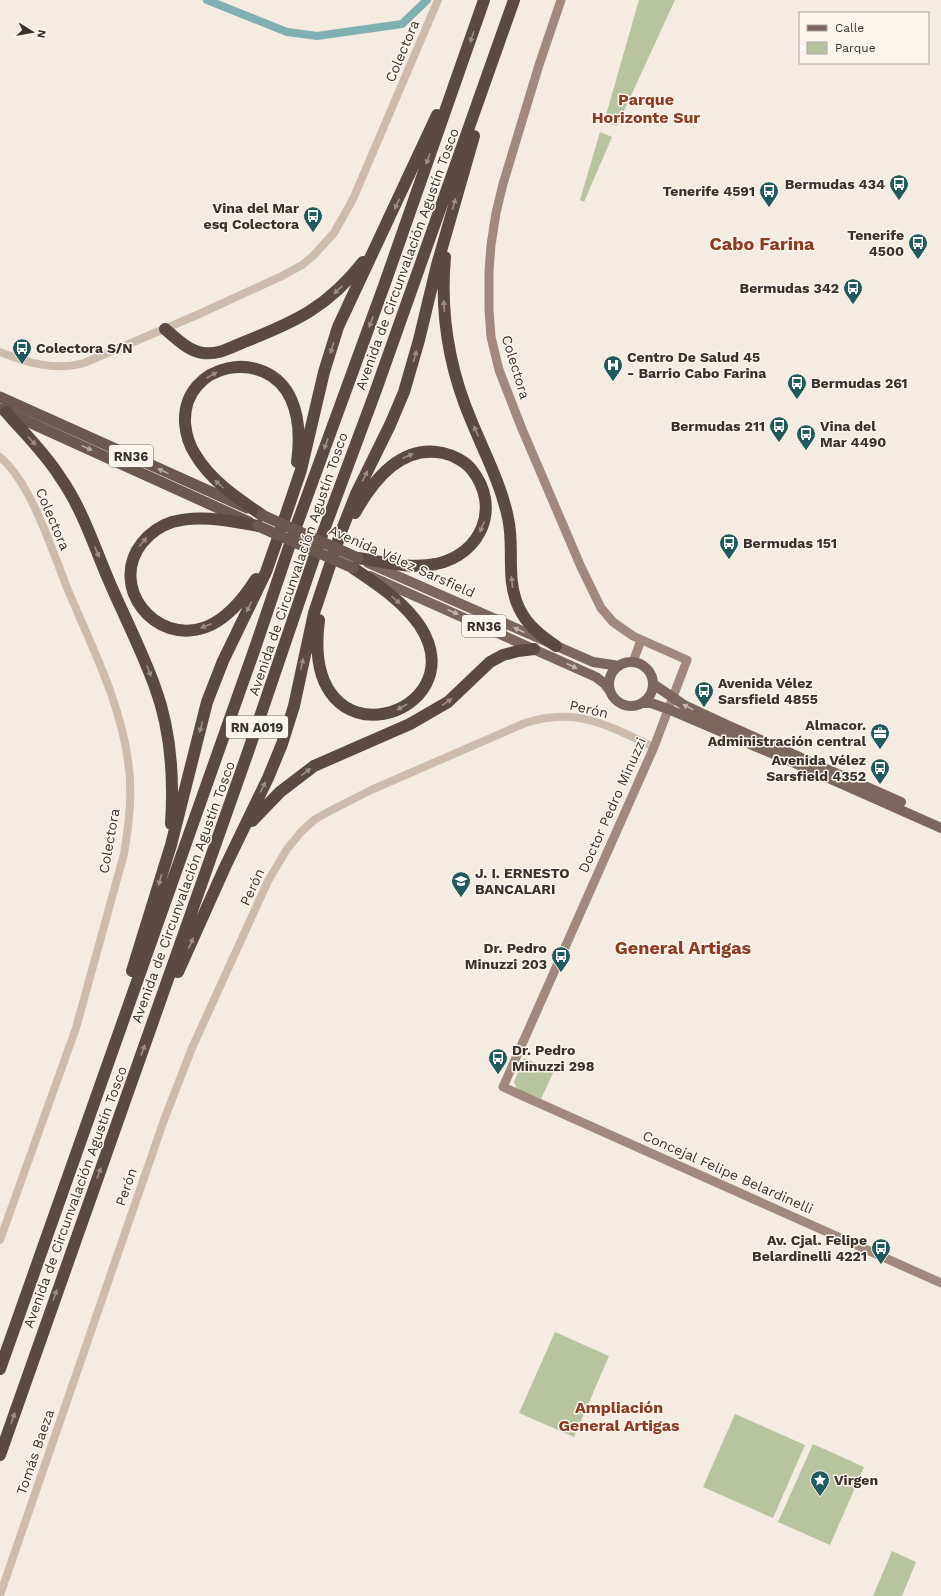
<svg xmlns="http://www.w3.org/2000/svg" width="941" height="1596" font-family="'Work Sans',sans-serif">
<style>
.green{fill:#b8c4a0}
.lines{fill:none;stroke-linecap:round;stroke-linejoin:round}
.canal{stroke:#7fb0b2;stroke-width:8}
.tertiary{stroke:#cdbbac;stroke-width:8}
.secondary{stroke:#a18a7d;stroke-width:9}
.primary{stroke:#7d675c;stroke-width:10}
.trunk{stroke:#6c584f;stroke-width:11}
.motorway{stroke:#5c4a42;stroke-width:12}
.trunk-bridge{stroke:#6c584f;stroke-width:11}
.oneway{fill:#9c8e87}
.oneway2{fill:#b4a69e}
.oneway3{fill:#c2b5ac}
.labels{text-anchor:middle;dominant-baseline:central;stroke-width:3;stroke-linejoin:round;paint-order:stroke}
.shield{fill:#fbf5ee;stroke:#756b66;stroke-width:1}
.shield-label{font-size:13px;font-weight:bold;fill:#3b302b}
.street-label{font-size:14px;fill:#3b302b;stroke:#fbf5ee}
.poi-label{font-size:14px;font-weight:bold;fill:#3b302b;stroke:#fbf5ee;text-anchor:end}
.quarter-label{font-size:16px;font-weight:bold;fill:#8c3b22;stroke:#fbf5ee}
.district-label{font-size:18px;font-weight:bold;fill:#8c3b22;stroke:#fbf5ee}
</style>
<rect width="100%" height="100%" fill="#f4ebe1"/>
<!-- green -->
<path class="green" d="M639 0H675L617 126 604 122Z
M600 132 612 137 584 202 580 200Z
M524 1058 554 1071 541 1099 517 1089 514 1082Z
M555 1332 609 1356 574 1437 519 1413Z
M735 1414 805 1445 773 1518 703 1487Z
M813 1444 864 1467 830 1545 778 1522Z
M892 1551 916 1562 902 1596H873Z"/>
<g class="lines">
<!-- canal -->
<path class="canal" d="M207 0 287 32 317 36 402 24 427 0"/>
<!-- tertiary -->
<path class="tertiary" d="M0 352C27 363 55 371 84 363L197 315 282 276 302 265 313 256 334 233 353 199 438 0
M0 457C32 484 52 551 68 590 91 645 120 701 128 761 133 792 129 823 124 854L76 1028 0 1240
M0 1595 164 1120 192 1048 268 881 287 849 301 832 314 820 328 812 371 790 525 723C577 706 608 726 654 747"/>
<!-- secondary -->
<path class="secondary" d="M561 0 539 65 503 184 496 213 491 245 489 271V310L491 337 499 370 522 429 581 567 601 608 613 622 633 636 687 660 654 747 503 1087 941 1283
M633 662 641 640"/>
<!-- primary -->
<path class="primary" d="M368 563 593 662 619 666
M370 576 596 677 605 684 610 691
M609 684a22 22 0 1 1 44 0a22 22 0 1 1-44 0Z
M653 684 684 705 727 725 901 802
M642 703H651L668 709 799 765 941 828"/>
<!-- trunk -->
<path class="trunk" d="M0 397 247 508
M0 409 249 522"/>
<!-- motorway -->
<path class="motorway" d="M445 257C440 313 449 368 471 420 484 452 501 484 508 518 515 548 505 578 519 608 527 625 541 636 556 646
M165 329C176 338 188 351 203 353 218 355 230 348 244 342 295 322 328 307 363 262
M6 412C24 433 45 453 60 477 82 508 94 546 109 581 124 616 142 651 155 687 171 730 174 778 171 824
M355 513C373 480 401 444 443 453 453 455 466 462 472 470 501 507 482 554 436 564 410 569 384 562 358 558
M262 515C237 498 211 481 195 454 189 445 186 434 185 423 182 362 267 346 291 399 300 419 300 441 297 462
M256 579C244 598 227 619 206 627 155 646 108 586 142 543 150 533 160 526 172 522 200 514 230 521 258 526
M319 620C299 772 478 716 420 626 403 601 378 585 353 568
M252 821 280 792 314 766 410 724 448 702 490 662 503 655 518 651 534 649
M132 971 171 845 207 702 223 661 266 572 280 532 301 470 324 372 338 327 437 115
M178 972 225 867 268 778 282 744 294 706 314 613 341 532 356 494 390 425 404 392 419 340 437 265 474 136
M0 1369 256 645 293 535 385 283 484 0
M0 1455 248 752 318 546 376 390 514 0"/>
<!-- trunk-bridge -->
<path class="trunk-bridge" d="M262 515 358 558
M258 526 353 568"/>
</g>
<!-- one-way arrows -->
<defs><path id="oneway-solid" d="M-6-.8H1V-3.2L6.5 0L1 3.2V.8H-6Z"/></defs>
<g class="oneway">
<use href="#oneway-solid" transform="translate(472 37) rotate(109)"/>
<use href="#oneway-solid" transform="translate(428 159) rotate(110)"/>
<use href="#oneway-solid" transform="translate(397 204) rotate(115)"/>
<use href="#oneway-solid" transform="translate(454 204) rotate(-74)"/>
<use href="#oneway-solid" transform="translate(338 290) rotate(137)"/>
<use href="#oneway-solid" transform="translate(444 306) rotate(-93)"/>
<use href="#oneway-solid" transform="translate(371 322) rotate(110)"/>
<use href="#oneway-solid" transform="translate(332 348) rotate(108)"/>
<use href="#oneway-solid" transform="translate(415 356) rotate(-75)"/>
<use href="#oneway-solid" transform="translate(212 375) rotate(-30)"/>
<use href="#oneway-solid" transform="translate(476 431) rotate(-114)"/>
<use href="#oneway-solid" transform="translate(32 441) rotate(48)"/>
<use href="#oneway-solid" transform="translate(326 444) rotate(110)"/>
<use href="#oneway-solid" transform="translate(408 456) rotate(-23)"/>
<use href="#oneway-solid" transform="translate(365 476) rotate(-63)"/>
<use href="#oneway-solid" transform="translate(219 484) rotate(-138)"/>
<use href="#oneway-solid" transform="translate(482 527) rotate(111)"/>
<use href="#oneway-solid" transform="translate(143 542) rotate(-50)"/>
<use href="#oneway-solid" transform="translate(97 552) rotate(67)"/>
<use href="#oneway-solid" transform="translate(512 582) rotate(-96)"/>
<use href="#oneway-solid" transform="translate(396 600) rotate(42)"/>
<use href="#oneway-solid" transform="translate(249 607) rotate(116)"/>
<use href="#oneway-solid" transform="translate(206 626) rotate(159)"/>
<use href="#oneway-solid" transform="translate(302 664) rotate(-78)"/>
<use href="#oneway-solid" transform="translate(149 671) rotate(68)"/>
<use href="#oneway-solid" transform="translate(447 702) rotate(-34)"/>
<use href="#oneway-solid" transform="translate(402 707) rotate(151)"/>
<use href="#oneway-solid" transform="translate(201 727) rotate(105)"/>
<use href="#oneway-solid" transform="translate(306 772) rotate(-37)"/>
<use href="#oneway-solid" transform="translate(263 787) rotate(-64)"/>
<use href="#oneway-solid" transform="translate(160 880) rotate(106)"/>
<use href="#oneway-solid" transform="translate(191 943) rotate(-66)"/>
<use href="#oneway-solid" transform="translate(143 1050) rotate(-70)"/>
<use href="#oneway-solid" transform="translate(99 1173) rotate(-70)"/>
<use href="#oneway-solid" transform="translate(55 1295) rotate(-71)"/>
<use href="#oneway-solid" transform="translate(13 1418) rotate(-71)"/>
</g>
<g class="oneway2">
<use href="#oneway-solid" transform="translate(87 448) rotate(24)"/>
<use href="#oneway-solid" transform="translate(163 471) rotate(-156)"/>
</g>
<g class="oneway3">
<use href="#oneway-solid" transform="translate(453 612) rotate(24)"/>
<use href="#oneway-solid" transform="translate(519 630) rotate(-156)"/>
<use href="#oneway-solid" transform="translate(572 666) rotate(25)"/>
<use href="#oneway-solid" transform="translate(688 707) rotate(-153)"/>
</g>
<!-- icons -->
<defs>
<symbol id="bus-pin" viewBox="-11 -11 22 30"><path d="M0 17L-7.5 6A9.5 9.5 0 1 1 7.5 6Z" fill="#1f5a5e" stroke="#fbf5ee"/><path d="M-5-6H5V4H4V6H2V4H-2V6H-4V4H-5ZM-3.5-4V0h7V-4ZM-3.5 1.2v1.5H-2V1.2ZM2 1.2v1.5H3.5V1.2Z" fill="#fff"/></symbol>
<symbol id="hospital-pin" viewBox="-11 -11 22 30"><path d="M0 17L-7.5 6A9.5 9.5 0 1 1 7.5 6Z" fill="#1f5a5e" stroke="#fbf5ee"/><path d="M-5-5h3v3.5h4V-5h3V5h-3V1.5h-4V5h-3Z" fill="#fff"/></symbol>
<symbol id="office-pin" viewBox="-11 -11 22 30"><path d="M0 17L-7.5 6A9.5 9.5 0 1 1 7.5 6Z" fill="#1f5a5e" stroke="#fbf5ee"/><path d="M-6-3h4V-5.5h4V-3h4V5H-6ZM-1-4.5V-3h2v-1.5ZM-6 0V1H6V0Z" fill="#fff"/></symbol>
<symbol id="school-pin" viewBox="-11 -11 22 30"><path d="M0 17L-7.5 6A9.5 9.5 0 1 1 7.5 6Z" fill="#1f5a5e" stroke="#fbf5ee"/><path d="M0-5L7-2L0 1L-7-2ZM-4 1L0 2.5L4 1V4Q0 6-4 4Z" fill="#fff"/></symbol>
<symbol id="sight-pin" viewBox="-11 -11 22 30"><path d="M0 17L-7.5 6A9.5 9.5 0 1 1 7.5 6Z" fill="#1f5a5e" stroke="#fbf5ee"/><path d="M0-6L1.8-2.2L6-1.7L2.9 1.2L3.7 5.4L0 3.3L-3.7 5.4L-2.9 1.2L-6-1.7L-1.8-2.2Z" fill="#fff"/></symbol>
</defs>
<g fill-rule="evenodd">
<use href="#bus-pin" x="888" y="173" width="22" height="30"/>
<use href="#bus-pin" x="758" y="180" width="22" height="30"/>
<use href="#bus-pin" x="302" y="205" width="22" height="30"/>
<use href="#bus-pin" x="907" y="232" width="22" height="30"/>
<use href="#bus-pin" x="842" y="277" width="22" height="30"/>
<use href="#bus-pin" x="11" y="337" width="22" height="30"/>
<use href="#hospital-pin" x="602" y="354" width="22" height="30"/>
<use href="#bus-pin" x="786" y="372" width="22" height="30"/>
<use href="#bus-pin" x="768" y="415" width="22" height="30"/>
<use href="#bus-pin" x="795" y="423" width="22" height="30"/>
<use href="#bus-pin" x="718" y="532" width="22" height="30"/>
<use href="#bus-pin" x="693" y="680" width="22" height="30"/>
<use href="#office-pin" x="869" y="722" width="22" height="30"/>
<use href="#bus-pin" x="869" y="757" width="22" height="30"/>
<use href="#school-pin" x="450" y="870" width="22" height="30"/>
<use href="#bus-pin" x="550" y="945" width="22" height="30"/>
<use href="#bus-pin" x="487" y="1047" width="22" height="30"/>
<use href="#bus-pin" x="870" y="1237" width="22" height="30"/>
<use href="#sight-pin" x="809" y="1469" width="22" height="30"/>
</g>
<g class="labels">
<!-- shield labels -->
<g class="shield">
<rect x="109" y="445" width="44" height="22" rx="3"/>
<rect x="462" y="615" width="44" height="22" rx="3"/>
<rect x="226" y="716" width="62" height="22" rx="3"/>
</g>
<g class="shield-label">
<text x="131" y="456">RN36</text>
<text x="484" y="626">RN36</text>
<text x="257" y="727">RN A019</text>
</g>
<!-- street labels -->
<g class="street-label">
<text transform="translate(402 51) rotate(-67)">Colectora</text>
<text transform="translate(407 259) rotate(-70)">Avenida de Circunvalación Agustín Tosco</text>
<text transform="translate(516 367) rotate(73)">Colectora</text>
<text transform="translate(53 519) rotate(67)">Colectora</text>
<text transform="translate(402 561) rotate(24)">Avenida Vélez Sarsfield</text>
<text transform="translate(298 564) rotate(-71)">Avenida de Circunvalación Agustín Tosco</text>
<text transform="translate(589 709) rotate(13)">Perón</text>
<text transform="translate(612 805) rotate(-66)">Doctor Pedro Minuzzi</text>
<text transform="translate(109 841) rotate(-80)">Colectora</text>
<text transform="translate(252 887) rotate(-65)">Perón</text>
<text transform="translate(183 892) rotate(-70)">Avenida de Circunvalación Agustín Tosco</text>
<text transform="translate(728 1172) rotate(24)">Concejal Felipe Belardinelli</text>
<text transform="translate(126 1187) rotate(-71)">Perón</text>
<text transform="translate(75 1197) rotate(-70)">Avenida de Circunvalación Agustín Tosco</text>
<text transform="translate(35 1452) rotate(-71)">Tomás Baeza</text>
</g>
<!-- poi labels -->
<g class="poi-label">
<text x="885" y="184">Bermudas 434</text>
<text x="755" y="191">Tenerife 4591</text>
<text x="299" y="208">Vina del Mar<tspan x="299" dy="16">esq Colectora</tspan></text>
<text x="904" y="235">Tenerife<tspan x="904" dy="16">4500</tspan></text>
<text x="839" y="288">Bermudas 342</text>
<text x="36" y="348" text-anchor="start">Colectora S/N</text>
<text x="627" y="357" text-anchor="start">Centro De Salud 45<tspan x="627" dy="16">- Barrio Cabo Farina</tspan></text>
<text x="811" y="383" text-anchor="start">Bermudas 261</text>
<text x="765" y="426">Bermudas 211</text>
<text x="820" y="426" text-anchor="start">Vina del<tspan x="820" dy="16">Mar 4490</tspan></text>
<text x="743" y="543" text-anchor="start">Bermudas 151</text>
<text x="718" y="683" text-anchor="start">Avenida Vélez<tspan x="718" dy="16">Sarsfield 4855</tspan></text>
<text x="866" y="725">Almacor.<tspan x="866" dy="16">Administración central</tspan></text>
<text x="866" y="760">Avenida Vélez<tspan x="866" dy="16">Sarsfield 4352</tspan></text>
<text x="475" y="873" text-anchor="start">J. I. ERNESTO<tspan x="475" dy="16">BANCALARI</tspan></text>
<text x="547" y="948">Dr. Pedro<tspan x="547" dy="16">Minuzzi 203</tspan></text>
<text x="512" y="1050" text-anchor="start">Dr. Pedro<tspan x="512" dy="16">Minuzzi 298</tspan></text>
<text x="867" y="1240">Av. Cjal. Felipe<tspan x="867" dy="16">Belardinelli 4221</tspan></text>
<text x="834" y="1480" text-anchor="start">Virgen</text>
</g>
<!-- quarter labels -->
<g class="quarter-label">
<text x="646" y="99">Parque<tspan x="646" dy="18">Horizonte Sur</tspan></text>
<text x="619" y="1407">Ampliación<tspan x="619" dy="18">General Artigas</tspan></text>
</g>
<!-- district labels -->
<g class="district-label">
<text x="762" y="243">Cabo Farina</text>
<text x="683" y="947">General Artigas</text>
</g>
</g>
<!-- legend -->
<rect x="799" y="12" width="130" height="52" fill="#fbf5ee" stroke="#aea6a0"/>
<rect x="807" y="25" width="20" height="6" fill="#7d675c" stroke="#aea6a0"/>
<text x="835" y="32" font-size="12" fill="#3b302b">Calle</text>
<rect x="807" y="42" width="20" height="12" fill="#b8c4a0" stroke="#aea6a0"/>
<text x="835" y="52" font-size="12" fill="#3b302b">Parque</text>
<!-- north arrow -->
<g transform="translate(32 32) rotate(101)" stroke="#fbf5ee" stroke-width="3" paint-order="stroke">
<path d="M0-3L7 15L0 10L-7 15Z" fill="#3b302b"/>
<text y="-6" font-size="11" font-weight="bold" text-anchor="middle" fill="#3b302b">N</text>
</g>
</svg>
